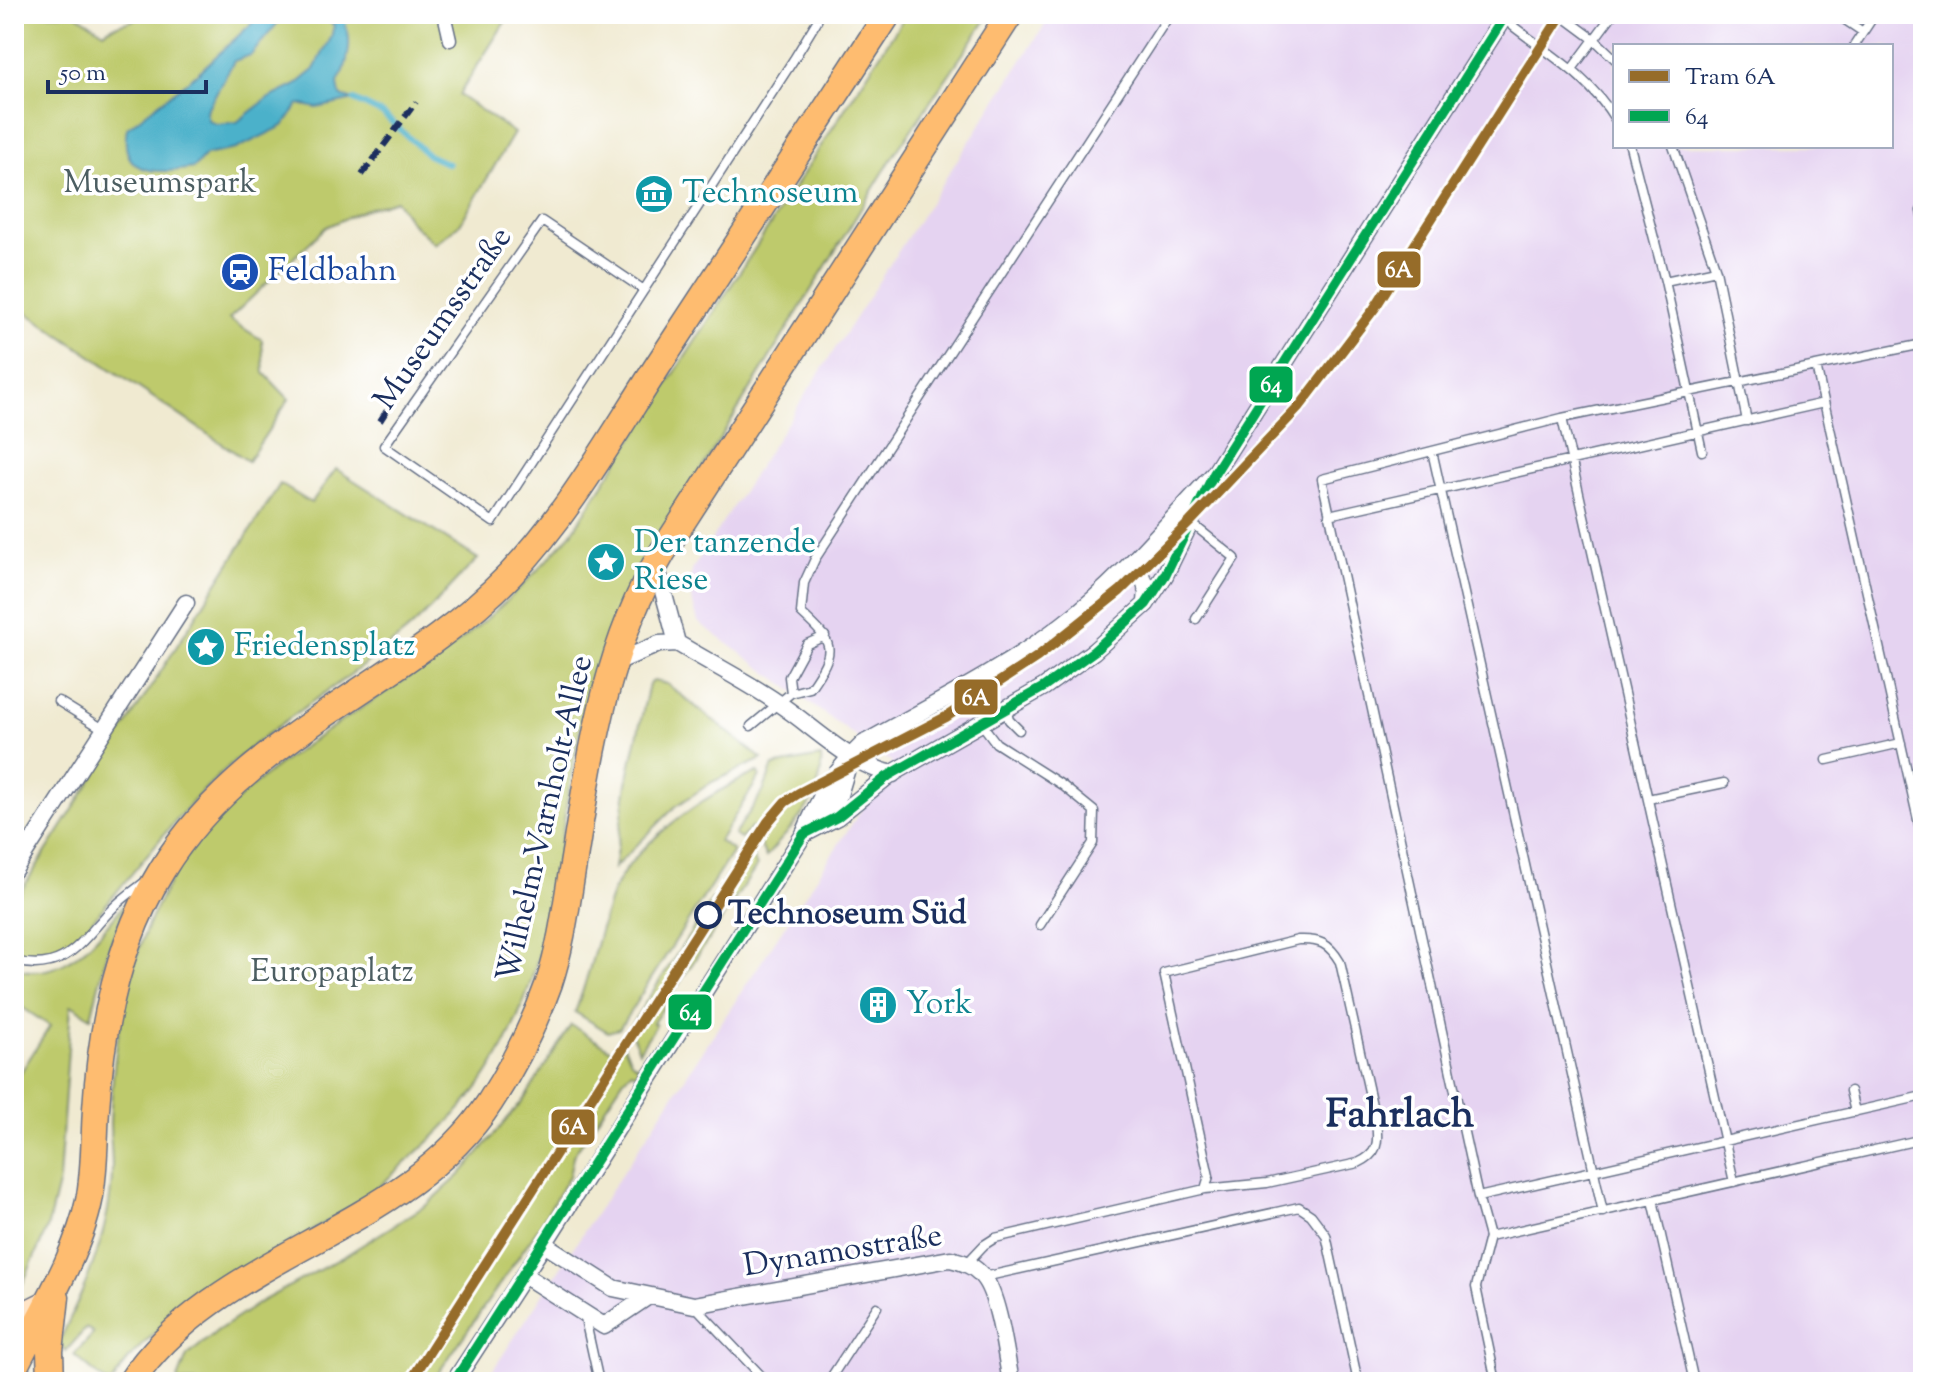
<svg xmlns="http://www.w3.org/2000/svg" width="1937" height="1396" font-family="'Sorts Mill Goudy',serif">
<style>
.built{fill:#e5d3f1;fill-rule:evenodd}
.green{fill:#beca6c;stroke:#6c7c65;stroke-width:2}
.water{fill:#4bb1ca;stroke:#337094;stroke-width:2}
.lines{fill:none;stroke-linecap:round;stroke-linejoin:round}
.stream{stroke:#4bb1ca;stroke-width:6}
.service-casing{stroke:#667086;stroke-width:11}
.pedestrian-casing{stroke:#667086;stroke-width:15}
.minor-casing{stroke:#667086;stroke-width:19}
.secondary-casing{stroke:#667086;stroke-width:27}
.primary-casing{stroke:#667086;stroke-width:29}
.service{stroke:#fff;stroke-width:8}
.pedestrian{stroke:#fff;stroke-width:12}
.minor{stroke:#fff;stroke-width:16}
.secondary{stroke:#ffe4c6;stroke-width:24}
.primary{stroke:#febc70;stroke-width:26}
.rail{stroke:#1b2f5e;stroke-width:6;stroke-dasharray:12 6;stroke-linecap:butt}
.bus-1-casing{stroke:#fff;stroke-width:16}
.bus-1{stroke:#00a651;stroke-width:10}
.tram-1-casing{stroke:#fff;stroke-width:16}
.tram-1{stroke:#966c29;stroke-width:10}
.stop-dot{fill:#fff;stroke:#1b2f5e;stroke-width:4}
.labels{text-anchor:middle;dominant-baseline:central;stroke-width:7;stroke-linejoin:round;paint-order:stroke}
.park-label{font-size:32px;fill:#4c5e62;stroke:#fff}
.culture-label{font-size:32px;fill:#0d838f;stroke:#fff;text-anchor:start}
.transit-label{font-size:32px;fill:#164399;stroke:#fff;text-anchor:start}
.street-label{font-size:32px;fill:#1b2f5e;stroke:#fff}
.stop-label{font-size:32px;font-weight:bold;fill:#1b2f5e;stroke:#fff;text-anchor:start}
.district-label{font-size:40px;font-weight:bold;fill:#1b2f5e;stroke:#fff}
.line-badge{stroke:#fff;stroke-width:3}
.badge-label{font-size:22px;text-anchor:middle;font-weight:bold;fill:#fff}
</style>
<rect width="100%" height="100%" fill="#fff"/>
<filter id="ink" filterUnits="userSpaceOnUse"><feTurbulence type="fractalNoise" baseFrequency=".0125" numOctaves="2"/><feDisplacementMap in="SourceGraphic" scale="16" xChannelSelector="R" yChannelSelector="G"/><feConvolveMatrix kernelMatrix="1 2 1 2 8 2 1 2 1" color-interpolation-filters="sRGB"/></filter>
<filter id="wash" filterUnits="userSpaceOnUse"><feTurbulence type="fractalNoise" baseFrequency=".006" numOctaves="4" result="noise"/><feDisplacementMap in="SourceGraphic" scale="32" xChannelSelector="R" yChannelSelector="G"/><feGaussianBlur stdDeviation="1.8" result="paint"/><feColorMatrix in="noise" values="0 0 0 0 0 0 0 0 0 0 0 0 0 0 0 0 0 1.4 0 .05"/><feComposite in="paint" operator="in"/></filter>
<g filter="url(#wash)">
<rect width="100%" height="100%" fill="#f0ead1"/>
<!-- built -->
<path class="built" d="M1052 14H1923V1382H485L892 763 698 622 688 586 693 568ZM1615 46H1891V146H1615Z"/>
<!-- green -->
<path class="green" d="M15 14H76L104 32C113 23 135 22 150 14H510L459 95 514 133 460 224 435 244 411 222 396 200 364 210 326 227 229 319 262 340 264 373 289 399 248 461 14 304Z
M906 14H990L892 158 634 579C610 631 589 683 578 739 554 857 553 983 480 1085 456 1118 427 1144 396 1171 386 1180 376 1191 364 1199 293 1247 220 1270 156 1332 139 1348 124 1362 113 1382H106L74 1355 94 1333 86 1328 66 1351 59 1342C82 1294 106 1242 111 1188 114 1166 110 1144 110 1122 113 1051 125 970 157 905 215 788 325 735 428 664 482 628 528 582 571 534Z
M336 469 478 559C453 582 431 611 405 633 349 680 285 716 230 765 185 805 148 855 109 901 81 934 61 961 14 952V902L280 484 311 503Z
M654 681 667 684 762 759 712 782 675 807 614 868 628 777 649 684Z
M821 757C825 800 790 827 766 857L752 827 741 839 734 835 763 792 773 766Z
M758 772 760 776 719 841 733 851 619 1029 608 1032 575 1012C590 975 597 936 610 899 628 846 709 792 758 772Z
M747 843 757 866 653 1023 656 1025 639 1051 629 1028 733 868Z
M123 906 125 907 107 953 91 1017 71 1005 59 1180 47 1229 14 1303V1083L50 1026 14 1002V968C63 984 96 939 123 906Z
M571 1025 613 1051 621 1039 631 1061 637 1066 646 1054 648 1055 636 1073 632 1071 626 1076 573 1156 569 1176 537 1230 432 1382H177L187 1356 217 1331 262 1301 343 1257 428 1204 461 1174 525 1098Z"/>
<!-- water -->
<path class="water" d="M262 14H294L281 19 251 55 234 61 206 111 208 120 216 124 237 122 267 99 296 85 313 71 331 38 334 25 320 14C355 14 352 45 344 71 342 75 339 79 338 83 338 85 340 95 341 96L354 100 317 108 299 104 283 126 236 149 205 155 194 168C158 174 118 177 127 128L198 73Z"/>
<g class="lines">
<!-- stream -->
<path class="stream" d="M343 22 355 14
M354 100 383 114 428 155 448 164"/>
</g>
</g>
<g filter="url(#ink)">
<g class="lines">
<defs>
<path id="service" d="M102 14H119
M1560 14 1595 40 1615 59
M1836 14 1863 32
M1504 19C1543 51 1588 74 1615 119
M1854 46 1875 14
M1572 69 1613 14
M1630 146 1665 281 1702 451
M1673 146 1716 270 1747 421
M1923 210 1921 211 1923 221
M1665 281 1716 270
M644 290 542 221 384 446 493 522 794 59 817 21 818 14
M1816 366 1923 842
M1562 418 1734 1182
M1432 451 1603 1212
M1329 515 1824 403
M1190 522 1235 558 1196 619
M791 693 789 677 807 644 825 636
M58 701 105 730
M1006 709 1009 720 1019 730
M981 723 996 743 1062 785 1094 811 1093 843 1040 925
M751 726 791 693 810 688C837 649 835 644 801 613L804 583 815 559 1170 14
M1827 760 1901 743
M1648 799 1724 783
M14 961C65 974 80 942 111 910 121 899 133 891 145 882
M1850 1091 1855 1112
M1478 1197 1923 1096
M1653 1200 1694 1382
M1489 1237 1923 1139
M967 1263 984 1245 995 1238 1205 1189 1209 1176 1164 973 1298 940C1319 939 1329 943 1340 962L1376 1123C1379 1143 1378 1154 1358 1163L1267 1183 1205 1189
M984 1277 1299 1207 1311 1215 1326 1235 1358 1382
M694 1305 767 1382
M584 1314 599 1382
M828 1382 877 1307
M1496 1382 1476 1287 1489 1237 1478 1197 1322 479 1562 418 1923 344"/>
<path id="pedestrian" d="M444 14 450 40"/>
<path id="minor" d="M656 565 677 643
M1126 569C1145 574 1148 584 1146 602
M614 663 659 644 677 643C710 663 746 681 778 703 816 728 848 764 893 774
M817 822 839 795 849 762
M804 834 837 817 888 776 1044 687 1094 651 1146 604 1165 575 1214 474 1506 14
M14 870 186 603
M544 1244 613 1288 694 1305 950 1259C963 1262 975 1266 983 1277 999 1296 1006 1356 1011 1382
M524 1275 604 1326 647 1297
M454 1382 544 1244 804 834C820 796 833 773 863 744 931 706 1000 672 1062 625 1119 582 1165 526 1214 474"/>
<path id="secondary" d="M14 1319 46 1303"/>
<path id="primary" d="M14 1368C39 1317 78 1255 89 1201 95 1171 94 1139 96 1109 101 1026 118 941 162 870 244 735 403 685 510 575 569 513 613 435 659 364 736 247 812 131 888 14
M51 1382 50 1351 56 1297
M131 1382C216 1253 406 1232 490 1102 514 1065 534 1025 549 983 562 944 567 900 574 859 591 753 606 647 662 553L1010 14"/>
</defs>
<!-- service casing -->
<use href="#service" class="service-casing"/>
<!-- pedestrian casing -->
<use href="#pedestrian" class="pedestrian-casing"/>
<!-- minor casing -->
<use href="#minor" class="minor-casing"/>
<!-- secondary casing -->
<use href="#secondary" class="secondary-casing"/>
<!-- primary casing -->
<use href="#primary" class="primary-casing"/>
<!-- service -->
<use href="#service" class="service"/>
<!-- pedestrian -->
<use href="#pedestrian" class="pedestrian"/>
<!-- minor -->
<use href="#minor" class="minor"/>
<!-- secondary -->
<use href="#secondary" class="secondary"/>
<!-- primary -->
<use href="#primary" class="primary"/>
<!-- rail -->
<path class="rail" d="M362 175 416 102
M380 421 408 378"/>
<defs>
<path id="bus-1" d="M454 1382 804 834 837 817 888 776 1044 687 1094 651 1146 604 1165 575 1214 474 1506 14"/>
</defs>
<!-- bus-1 casing -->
<use href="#bus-1" class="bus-1-casing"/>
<!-- bus-1 -->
<use href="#bus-1" class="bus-1"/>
<defs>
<path id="tram-1" d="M410 1382 768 822 785 802 799 793 946 717 1037 657 1120 591 1190 522 1300 406 1374 309 1562 14"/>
</defs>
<!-- tram-1 casing -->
<use href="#tram-1" class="tram-1-casing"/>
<!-- tram-1 -->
<use href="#tram-1" class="tram-1"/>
</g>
</g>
<!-- icons -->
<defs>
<symbol id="museum-disc" viewBox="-11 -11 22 22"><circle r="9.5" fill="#0f9aa8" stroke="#fff"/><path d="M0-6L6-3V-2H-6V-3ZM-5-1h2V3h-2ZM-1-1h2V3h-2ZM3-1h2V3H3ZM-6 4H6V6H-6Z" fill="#fff"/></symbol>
<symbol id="station-disc" viewBox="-11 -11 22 22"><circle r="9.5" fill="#1a4fb4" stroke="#fff"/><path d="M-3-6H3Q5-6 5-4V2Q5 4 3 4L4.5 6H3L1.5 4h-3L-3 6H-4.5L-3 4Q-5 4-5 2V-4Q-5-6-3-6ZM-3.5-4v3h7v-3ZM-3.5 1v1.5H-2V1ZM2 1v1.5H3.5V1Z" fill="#fff"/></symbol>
<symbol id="sight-disc" viewBox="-11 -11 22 22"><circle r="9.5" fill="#0f9aa8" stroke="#fff"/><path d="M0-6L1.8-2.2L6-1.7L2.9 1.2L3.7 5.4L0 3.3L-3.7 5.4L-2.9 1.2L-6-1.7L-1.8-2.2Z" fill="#fff"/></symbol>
<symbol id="building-disc" viewBox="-11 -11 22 22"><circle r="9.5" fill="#0f9aa8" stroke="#fff"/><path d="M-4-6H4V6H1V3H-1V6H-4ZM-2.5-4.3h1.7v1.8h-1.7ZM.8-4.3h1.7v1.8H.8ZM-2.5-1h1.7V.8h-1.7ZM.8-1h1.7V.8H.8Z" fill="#fff"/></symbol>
</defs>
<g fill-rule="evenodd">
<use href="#museum-disc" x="632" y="172" width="44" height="44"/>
<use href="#station-disc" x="218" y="250" width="44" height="44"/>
<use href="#sight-disc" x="584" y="540" width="44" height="44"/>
<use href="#sight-disc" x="184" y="625" width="44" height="44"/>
<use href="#building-disc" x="856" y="983" width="44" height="44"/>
</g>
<!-- markers -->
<circle class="stop-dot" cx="708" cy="915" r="12"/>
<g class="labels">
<!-- park labels -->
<g class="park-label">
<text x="160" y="184">Museumspark</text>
<text x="332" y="973">Europaplatz</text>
</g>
<!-- culture labels -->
<g class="culture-label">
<text x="682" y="194">Technoseum</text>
<text x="634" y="544">Der tanzende<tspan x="634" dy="37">Riese</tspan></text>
<text x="234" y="647">Friedensplatz</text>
<text x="906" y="1005">York</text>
</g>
<!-- transit labels -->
<g class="transit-label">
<text x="268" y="272">Feldbahn</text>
</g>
<!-- street labels -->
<g class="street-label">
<text transform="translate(444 319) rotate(-55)">Museumsstraße</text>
<text transform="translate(546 819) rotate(-77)">Wilhelm-Varnholt-Allee</text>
<text transform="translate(843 1252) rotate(-9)">Dynamostraße</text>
</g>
<!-- stop labels -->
<g class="stop-label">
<text x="728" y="915">Technoseum Süd</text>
</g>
<!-- district labels -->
<g class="district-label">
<text x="1400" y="1116">Fahrlach</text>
</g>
</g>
<g class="line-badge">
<rect x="1376" y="250" width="46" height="39" rx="8" fill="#966c29"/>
<rect x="1248" y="365" width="46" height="39" rx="8" fill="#00a651"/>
<rect x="953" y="678" width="46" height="38" rx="8" fill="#966c29"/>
<rect x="667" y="993" width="46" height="38" rx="8" fill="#00a651"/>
<rect x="550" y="1108" width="46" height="38" rx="8" fill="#966c29"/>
</g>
<g class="badge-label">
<text x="1399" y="277">6A</text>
<text x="1271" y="392">64</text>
<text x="976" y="705">6A</text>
<text x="690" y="1020">64</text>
<text x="573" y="1134">6A</text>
</g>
<!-- margin -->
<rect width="1937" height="1396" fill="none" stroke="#fff" stroke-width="48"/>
<!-- legend -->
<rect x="1613" y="44" width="280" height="104" fill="#ffffff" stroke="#a4acbf" stroke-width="2"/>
<rect x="1629" y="70" width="40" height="12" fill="#966c29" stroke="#a4acbf" stroke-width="2"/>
<text x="1685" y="84" font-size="24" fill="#1b2f5e">Tram 6A</text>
<rect x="1629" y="110" width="40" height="12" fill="#00a651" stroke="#a4acbf" stroke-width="2"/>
<text x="1685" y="124" font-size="24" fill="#1b2f5e">64</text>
<!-- scale -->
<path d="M48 80v12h158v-12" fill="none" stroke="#1b2f5e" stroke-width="4"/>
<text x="60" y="80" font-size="24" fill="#1b2f5e" stroke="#ffffff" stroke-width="6" paint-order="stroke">50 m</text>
</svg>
